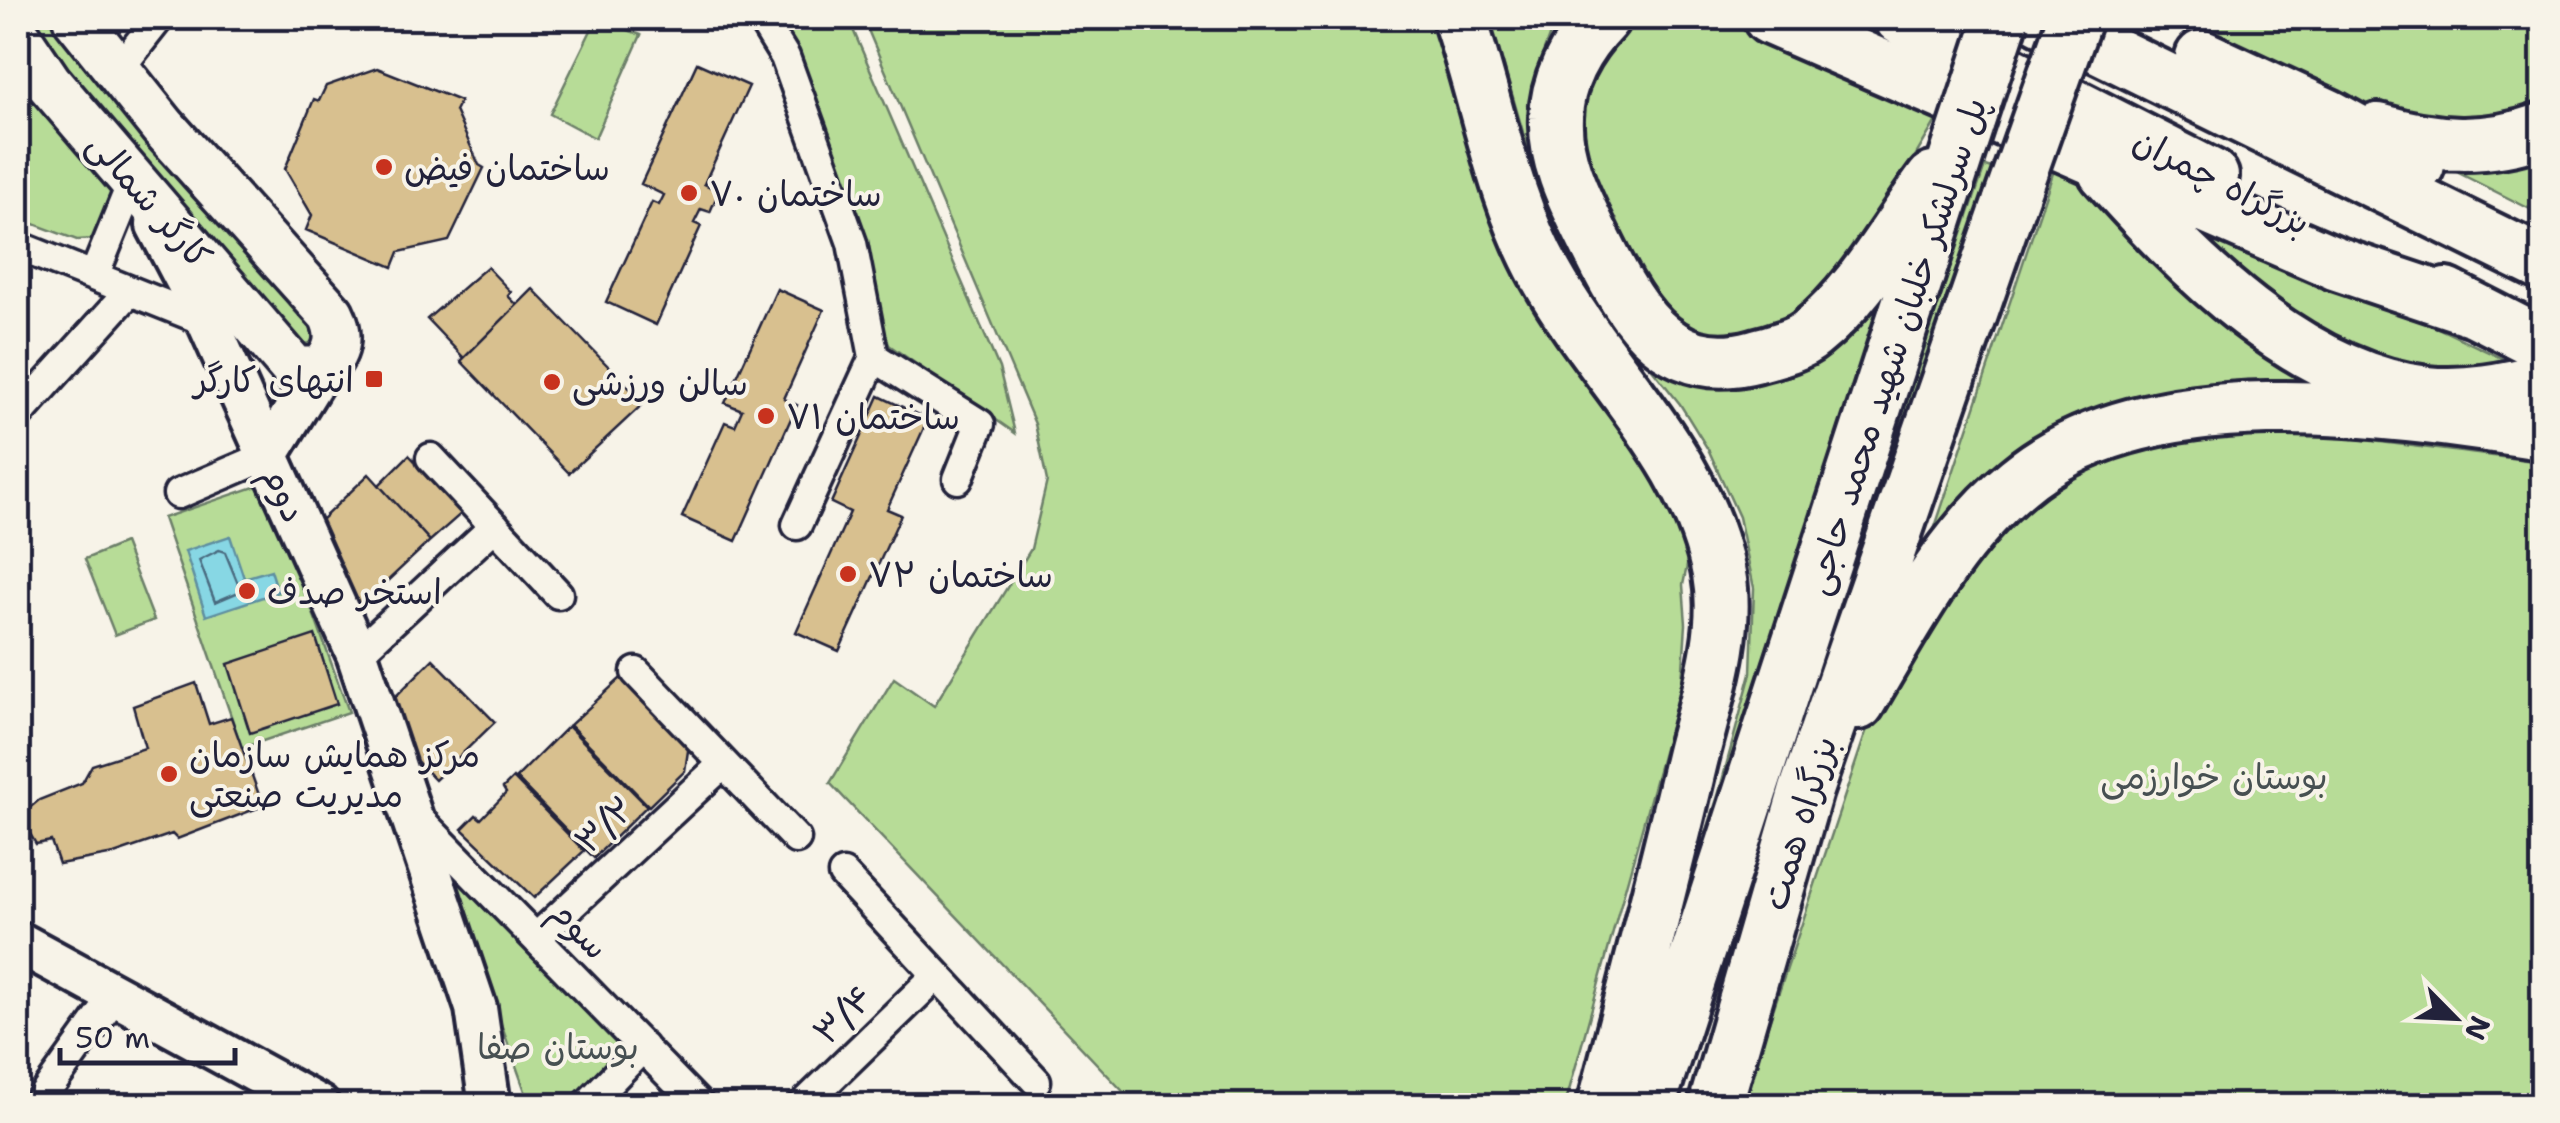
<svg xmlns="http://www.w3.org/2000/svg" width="2560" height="1123" font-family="'Shantell Sans','Playpen Sans Arabic',sans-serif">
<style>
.green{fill:#b7dc97;stroke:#6c7f69;stroke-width:2.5}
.water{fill:#87d7e4;stroke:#5f8fa0;stroke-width:2.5}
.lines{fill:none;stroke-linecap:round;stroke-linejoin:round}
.shore{stroke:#4a6a7f;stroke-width:2.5}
.building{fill:#d8c08f;stroke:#22223b;stroke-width:2.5}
.street-casing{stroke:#22223b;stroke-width:35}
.secondary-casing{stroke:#22223b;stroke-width:48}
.primary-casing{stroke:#22223b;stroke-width:52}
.highway-casing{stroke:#22223b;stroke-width:60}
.street{stroke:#f7f3e8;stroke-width:28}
.secondary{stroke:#f7f3e8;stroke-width:40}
.primary{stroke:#f7f3e8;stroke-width:45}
.highway{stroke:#f7f3e8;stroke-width:52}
.highway-bridge-casing{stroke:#22223b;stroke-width:60;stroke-linecap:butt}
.highway-bridge{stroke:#f7f3e8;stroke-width:52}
.poi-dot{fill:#c8321e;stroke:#f7f3e8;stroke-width:4}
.labels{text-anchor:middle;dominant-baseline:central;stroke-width:8;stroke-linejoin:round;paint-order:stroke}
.poi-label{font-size:35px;fill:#22223b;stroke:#f7f3e8;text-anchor:start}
.street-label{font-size:35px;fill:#22223b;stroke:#f7f3e8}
.park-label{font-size:35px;fill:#475052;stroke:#f7f3e8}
</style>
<rect width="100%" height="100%" fill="#f7f3e8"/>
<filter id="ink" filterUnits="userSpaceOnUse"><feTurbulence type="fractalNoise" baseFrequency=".01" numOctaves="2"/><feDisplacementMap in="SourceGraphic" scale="20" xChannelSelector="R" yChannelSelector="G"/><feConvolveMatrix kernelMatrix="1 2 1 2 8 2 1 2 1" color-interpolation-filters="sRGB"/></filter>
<g filter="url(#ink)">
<!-- green -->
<path class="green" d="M28 18H49L325 335C309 346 300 347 284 336Z
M597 18 641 35 595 138 550 114Z
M772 18H848L999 368 1015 433 889 345 815 99Z
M863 18H1448L1615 408 1682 527 1688 561 1683 585 1686 624 1682 684 1565 1105H1136L830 783 894 678 934 706 1031 549 1047 481 1035 424Z
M1490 18H1556L1534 77 1533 139 1671 365 1891 278 1787 619 1620 1105 1718 796 1751 673 1754 588 1739 517 1709 451 1680 404 1577 275 1534 170Z
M1634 18H1749L1943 109 1847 272 1810 318 1720 348 1638 293 1571 117 1611 39Z
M2152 18H2542V116L2388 120Z
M18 56 115 196 94 239 77 240 18 218Z
M2542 143V215L2405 146Z
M2056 164 2384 397 2205 391 1927 551Z
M1985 166 1998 170 1677 1105 1665 1106Z
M2187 221 2396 308 2514 364 2460 372 2388 361 2301 325 2189 230Z
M2170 432 2316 434 2542 462V1105L1741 1106 1877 699 2034 483Z
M266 483 349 712 242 748 163 518Z
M124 543 154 620 115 635 85 559Z
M443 862 623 1047 564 1105H530Z"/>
<!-- water -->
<path class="water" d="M230 536 244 578 271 570 278 592 206 616 185 551Z"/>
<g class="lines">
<!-- shore -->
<path class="shore" d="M219 550 225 552 241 591 215 602 199 560Z"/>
</g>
<!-- building -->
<path class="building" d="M697 63 749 86 704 184 719 191 710 212 701 209 694 223 701 226 656 325 606 302 652 202 659 205 664 195 641 184Z
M377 68 460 101 455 111 479 165 484 168 449 241 399 252 393 267 306 230 312 215 285 169 314 99 319 101 326 86Z
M487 267 511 292 508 296 517 305 464 358 427 319Z
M533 289 644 403 569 473 461 361Z
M777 289 824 310 784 399 797 405 736 541 682 517 725 422 735 426 742 410 725 403Z
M879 396 928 419 887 509 901 515 839 651 796 632 850 512 831 503Z
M409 455 463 512 430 541 379 485Z
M369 474 430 541 362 605 344 595 321 520Z
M315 635 337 704 250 733 228 664Z
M433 659 495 722 435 780 407 751 390 702Z
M621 678 689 744 685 771 649 806 570 725Z
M196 683 209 724 231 717 263 806 177 839 172 834 114 854 59 864 51 841 36 844 20 816 39 800 82 783 92 765 145 748 133 706Z
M568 726 647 806 594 858 516 778Z
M513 778 584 851 534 898 462 829 476 815 481 819 506 793 503 788Z"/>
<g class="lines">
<defs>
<path id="street" d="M761 18 785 57 852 243 874 357 797 525
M118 70 159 18
M18 246 208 322
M94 276 133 180
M874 357 980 424 958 479
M18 415 130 291
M431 458 558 594
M178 494 267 456
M357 654 495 526
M636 672 796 839
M414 814 700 1106
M843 874 1036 1081
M536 938 722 765
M36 1106 114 997
M586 1106 643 1047
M802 1106 935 977"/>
<path id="secondary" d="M157 225 208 322 357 654 476 1008 490 1106
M267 456 320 370
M18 942 319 1106"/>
<path id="primary" d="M18 37 49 83 295 370H320C338 354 342 336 331 314L163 127 76 18"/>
<path id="highway" d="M1459 18C1488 103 1502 196 1546 275 1602 376 1697 456 1719 574 1730 634 1705 703 1691 761 1664 876 1634 991 1604 1106
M1603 18C1577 45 1557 79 1556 118 1554 159 1574 198 1591 233 1625 303 1662 381 1755 356 1773 351 1797 346 1811 334 1862 293 1895 230 1933 179
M1770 18 2335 263 2475 310
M1901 18 2212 176
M2041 18 2542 264
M2202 57 2329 116 2418 165
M2378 130C2434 147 2486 150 2542 130
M2105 172C2187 264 2298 379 2428 393 2466 397 2506 389 2542 380
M2446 295 2542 344
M1858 703C1904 627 1947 540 2018 482 2148 373 2387 410 2542 433
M1648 1106 1961 142
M1715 1106 1806 790 2010 201"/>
</defs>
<!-- street casing -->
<use href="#street" class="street-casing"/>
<!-- secondary casing -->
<use href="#secondary" class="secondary-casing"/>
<!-- primary casing -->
<use href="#primary" class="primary-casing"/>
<!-- highway casing -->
<use href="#highway" class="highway-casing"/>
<!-- street -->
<use href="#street" class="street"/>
<!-- secondary -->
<use href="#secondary" class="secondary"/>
<!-- primary -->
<use href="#primary" class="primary"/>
<!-- highway -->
<use href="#highway" class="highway"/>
<defs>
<path id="highway-bridge" d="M1961 142 2002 18
M2010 201 2075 18"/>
</defs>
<!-- highway-bridge casing -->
<use href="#highway-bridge" class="highway-bridge-casing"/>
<!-- highway-bridge -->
<use href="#highway-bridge" class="highway-bridge"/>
</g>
</g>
<!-- markers -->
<g class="poi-dot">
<circle cx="384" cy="167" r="10"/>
<circle cx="689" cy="193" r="10"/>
<rect x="364" y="369" width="20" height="20" rx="5"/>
<circle cx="552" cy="382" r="10"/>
<circle cx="766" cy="416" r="10"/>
<circle cx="848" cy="574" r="10"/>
<circle cx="247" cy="591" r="10"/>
<circle cx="169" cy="774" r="10"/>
</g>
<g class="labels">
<!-- poi labels -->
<g class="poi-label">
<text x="404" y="167">ساختمان فیض</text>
<text x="709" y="193">ساختمان ۷۰</text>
<text x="354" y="379" text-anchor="end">انتهای کارگر</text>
<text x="572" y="382">سالن ورزشی</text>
<text x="786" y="416">ساختمان ۷۱</text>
<text x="868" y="574">ساختمان ۷۲</text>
<text x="267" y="591">استخر صدف</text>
<text x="189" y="754">مرکز همایش سازمان<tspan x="189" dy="40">مدیریت صنعتی</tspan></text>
</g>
<!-- street labels -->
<g class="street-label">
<text transform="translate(2222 181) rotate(27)">بزرگراه چمران</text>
<text transform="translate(150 200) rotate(49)">کارگر شمالی</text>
<text transform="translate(1895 346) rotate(-72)">پل سرلشکر خلبان شهید محمد حاجی</text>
<text transform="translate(285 494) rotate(65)">دوم</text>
<text transform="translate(1799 823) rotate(-73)">بزرگراه همت</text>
<text transform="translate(604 824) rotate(-43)">۳/۲</text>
<text transform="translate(580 929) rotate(46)">سوم</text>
<text transform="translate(843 1014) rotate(-44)">۳/۴</text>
</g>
<!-- park labels -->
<g class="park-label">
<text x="2214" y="776">بوستان خوارزمی</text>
<text x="558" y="1046">بوستان صفا</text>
</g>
</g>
<!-- margin -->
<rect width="2560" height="1123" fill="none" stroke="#f7f3e8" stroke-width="60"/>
<rect x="30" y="30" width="2500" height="1063" fill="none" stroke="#22223b" stroke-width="4" filter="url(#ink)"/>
<!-- north arrow -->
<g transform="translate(2455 1018) rotate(114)" stroke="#f7f3e8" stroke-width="8" paint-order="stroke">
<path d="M0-8L18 38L0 25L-18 38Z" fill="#22223b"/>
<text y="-15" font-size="28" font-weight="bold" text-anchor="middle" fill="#22223b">N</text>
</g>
<!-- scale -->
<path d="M60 1048v15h175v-15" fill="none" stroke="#22223b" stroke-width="5"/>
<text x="75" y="1048" font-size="30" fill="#22223b" stroke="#f7f3e8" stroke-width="8" paint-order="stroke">50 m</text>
</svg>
